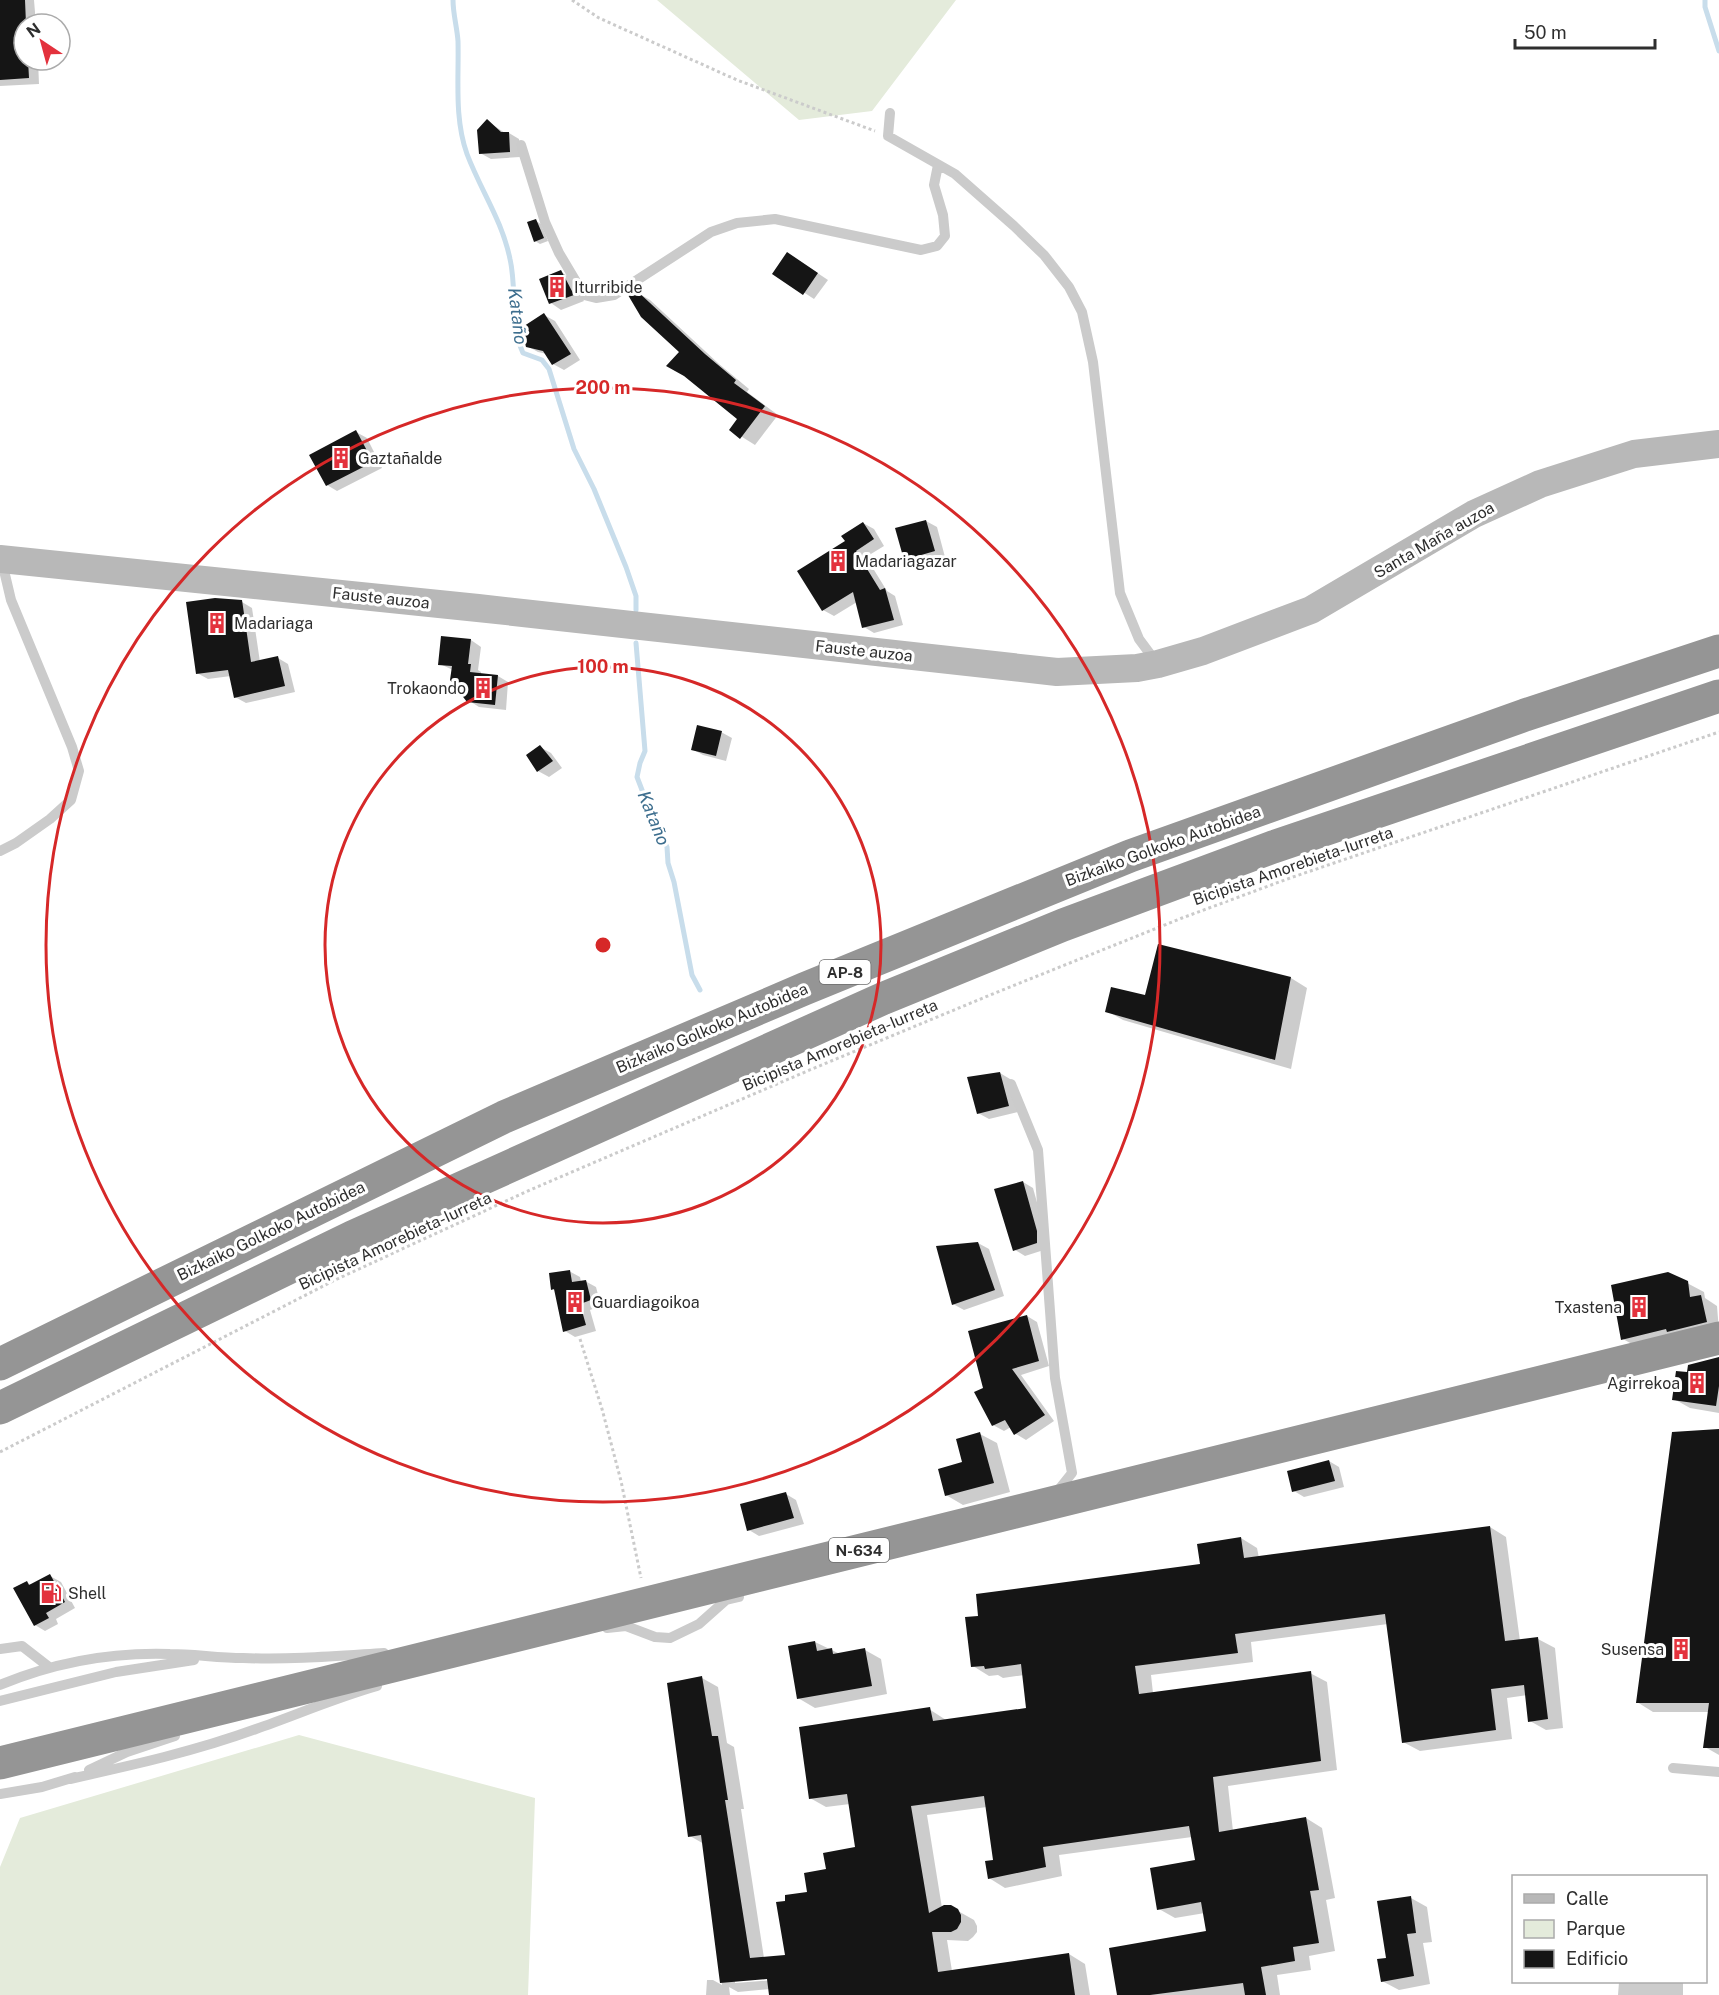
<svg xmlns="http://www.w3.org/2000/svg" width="1719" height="1995" font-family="'Public Sans',sans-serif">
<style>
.green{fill:#e4ebdb}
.shadow{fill:#0003;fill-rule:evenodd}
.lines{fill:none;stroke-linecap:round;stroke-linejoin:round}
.stream{stroke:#c8ddeb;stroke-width:5}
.building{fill:#151515}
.path{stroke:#cbcbcb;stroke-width:3;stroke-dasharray:3 3;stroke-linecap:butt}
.lane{stroke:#cbcbcb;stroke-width:10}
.secondary{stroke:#b8b8b8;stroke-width:28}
.highway{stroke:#959595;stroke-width:33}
.ring{fill:none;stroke:#d62828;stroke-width:3}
.labels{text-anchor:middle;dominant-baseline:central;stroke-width:6;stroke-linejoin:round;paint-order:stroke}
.shield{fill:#fff;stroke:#6d6d6d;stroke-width:1.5}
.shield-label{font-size:15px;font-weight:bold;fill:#2e2e2e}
.poi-label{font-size:16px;fill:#2e2e2e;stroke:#fff;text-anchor:start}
.street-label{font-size:16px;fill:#2e2e2e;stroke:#fff}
.water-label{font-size:18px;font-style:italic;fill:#3d6e8e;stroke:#fff}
.centre{fill:#d62828;stroke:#fff;stroke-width:3}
.ring-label{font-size:18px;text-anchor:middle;font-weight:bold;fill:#d62828;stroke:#fff;stroke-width:6;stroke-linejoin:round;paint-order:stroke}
</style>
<rect width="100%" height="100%" fill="#fff"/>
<!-- green -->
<path class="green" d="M657 0H956L872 111 799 120Z
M299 1735 535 1798 528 1995H0V1867L20 1818Z"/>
<!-- shadow -->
<path class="shadow" d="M0 0H34L36 24H24V60H38L39 84 0 86Z
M487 121 505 133H509L519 139 520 157 491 159 480 153Z
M536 221 541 224 548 241 540 244 535 241Z
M798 260 828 280 814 299 774 273Z
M561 272 571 278 584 301 561 310 551 303 541 280Z
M636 292 650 300 719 364 749 389 747 392 778 415 755 445 731 430 739 419 681 352Z
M544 315 555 321 580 360 564 370 553 364 547 354 538 352 527 346Z
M356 432 367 438 382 468 337 491 327 485Z
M926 521 937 527 945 557 916 565 905 559Z
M863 523 874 529 884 546 866 557 887 591 895 596 903 625 874 633 864 627 857 602 834 616 823 610 799 571 847 542Z
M242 602 252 608 260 662 278 658 288 664 295 692 246 703 235 697 231 676 208 679 197 673Z
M471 640 481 647 478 670 481 672V675L498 676 508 682 506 710 479 707 468 700 453 670 440 664Z
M721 732 732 738 726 761 703 755 692 749Z
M540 747 551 753 562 768 549 777 538 771Z
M1291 978 1307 988 1291 1069 1123 1020 1107 1011 1146 996Z
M1000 1073 1010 1079 1018 1112 989 1119 978 1113Z
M1023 1182 1033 1188 1047 1238V1249L1025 1256 1015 1250Z
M978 1243 989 1249 1004 1296 964 1310 953 1304Z
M569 1271 580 1277 581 1282 585 1281 596 1287 601 1306 590 1310 596 1331 575 1337 565 1331 556 1291 552 1289Z
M1687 1283 1704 1292 1705 1298 1717 1306 1719 1331 1639 1348 1623 1339Z
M1027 1316 1037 1322 1049 1366 1021 1375 1054 1421 1026 1440 1016 1434 1011 1427 1004 1431 993 1425 985 1389Z
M1719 1359V1413L1690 1408 1674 1399 1688 1374Z
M1719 1430V1755L1705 1747 1710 1712H1653L1637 1702Z
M980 1434 997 1443 1010 1492 963 1505 946 1495Z
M1329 1461 1339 1467 1344 1487 1304 1497 1294 1491Z
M786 1494 796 1500 804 1524 759 1536 749 1530Z
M1490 1527 1506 1537 1520 1641 1538 1639 1555 1648 1563 1728 1546 1730 1530 1721 1527 1695 1507 1698 1512 1739 1420 1751 1403 1742 1388 1624 1251 1642 1253 1662 1151 1675 1153 1693 1310 1673 1327 1682 1337 1770 1228 1786 1233 1831 1306 1818 1322 1828 1335 1898 1326 1900 1335 1951 1309 1956 1311 1970 1277 1975 1280 1995H1118L1208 1932 1205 1913 1175 1918 1159 1909 1197 1861 1192 1837 1059 1855 1062 1876 1005 1888 989 1878 995 1861 987 1807 927 1815 942 1908 951 1907 974 1920 977 1926V1932L973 1937 968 1941 947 1940 952 1971 1069 1954 1085 1964 1090 1995H771L770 1989 738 1992 729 1987 730 1995H706L707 1980H713L722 1985 704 1844 690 1836 702 1678 718 1687 727 1743 734 1747 744 1809H741L764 1958 786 1956V1902L809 1893 828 1871 857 1848 850 1804 826 1807 810 1798 929 1709 946 1720 1028 1710 1024 1675 1003 1678 998 1675 989 1676 973 1666 980 1617 1202 1565 1241 1538 1257 1548 1259 1558ZM774 1977 775 1980 735 1983V1980Z
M50 1576 61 1582 75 1608 56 1619 58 1624 45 1631 35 1625 27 1583 32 1585Z
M815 1642 840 1654 865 1650 881 1659 887 1694 815 1708 798 1698Z
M1411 1898 1427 1907 1432 1942 1423 1943 1430 1984 1399 1990 1382 1981 1388 1959Z
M1619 1982H1683V1995H1618Z"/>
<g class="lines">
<!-- stream -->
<path class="stream" d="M453 0C453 14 457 27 458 41 459 78 454 118 467 154 481 191 502 220 510 259 517 289 510 325 523 353L542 360 549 369 574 449 594 489 626 567 636 596V610
M1705 0V7L1719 51
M636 643 645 751 640 763 637 777 652 816 667 847 668 863 674 882 692 975 700 990"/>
</g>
<!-- building -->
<path class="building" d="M0 0H25L26 24H24V60H28L29 78 0 80Z
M487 119 501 132H509L510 152 479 154 477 130Z
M536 219 544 238 534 242 527 222Z
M787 252 818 273 803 295 772 274Z
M561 270 574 295 549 304 539 279Z
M636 290 705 354 736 380 734 383 765 406 740 439 729 430 737 419 684 376 666 366 679 352 641 317 628 295Z
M544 313 571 354 552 365 543 351 526 347 521 328Z
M356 430 373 462 326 486 309 455Z
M926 520 935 551 904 560 895 528Z
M863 522 874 539 856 551 880 590 885 588 894 620 862 628 853 592 822 611 797 571 845 541 841 536Z
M215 598 242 600 251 662 278 656 285 686 234 698 228 670 196 674 186 602Z
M441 636 471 639 468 664H471L470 672 498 675 495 705 467 702 450 680 452 666 438 665Z
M697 725 722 731 716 756 691 750Z
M540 745 553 761 537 772 526 755Z
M1158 944 1291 977 1275 1060 1105 1012 1111 987 1145 995Z
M1000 1072 1009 1106 977 1114 967 1077Z
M1023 1181 1037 1231V1243L1013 1251 994 1189Z
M978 1242 995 1290 952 1305 936 1246Z
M570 1270 572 1282 586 1280 591 1300 580 1304 586 1325 563 1332 554 1289 551 1290 549 1273Z
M1668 1272 1688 1281 1690 1297 1701 1295 1707 1322 1667 1332 1666 1329 1621 1340 1611 1285Z
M1027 1315 1039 1361 1012 1369 1045 1415 1014 1435 1005 1420 992 1426 974 1392 983 1388 968 1331Z
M1719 1357V1386L1716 1406 1672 1400 1676 1371 1687 1372 1688 1365Z
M1719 1429V1748H1703L1709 1703H1636L1672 1432Z
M980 1432 994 1483 945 1496 938 1469 962 1462 956 1439Z
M1329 1460 1335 1481 1292 1492 1287 1471Z
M786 1492 794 1518 747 1531 740 1504Z
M1490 1526 1505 1641 1538 1637 1548 1719 1528 1722 1524 1685 1491 1689 1496 1730 1402 1743 1385 1614 1235 1634 1238 1653 1135 1666 1139 1694 1311 1671 1321 1761 1213 1777 1219 1832 1306 1817 1319 1890 1310 1891 1319 1943 1293 1947 1295 1961 1261 1967 1266 1995H1245L1243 1983 1150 1995H1117L1109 1948 1206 1931 1201 1902 1157 1910 1150 1868 1195 1860 1189 1826 1043 1847 1046 1867 988 1879 985 1861 993 1860 984 1796 911 1806 929 1913 944 1905H951L958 1909 961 1915V1922L957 1929 951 1932H932L938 1972 1069 1953 1075 1995H769L767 1979 720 1983 701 1835 688 1837 667 1683 702 1676 712 1736H718L728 1800H725L750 1958 785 1955 776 1902 785 1901V1895L807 1892 804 1873 826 1869 823 1853 855 1847 847 1794 809 1799 799 1727 930 1707 933 1721 1026 1708 1021 1664 985 1669 984 1666 971 1667 965 1617 978 1616 976 1594 1200 1564 1197 1544 1241 1537 1244 1558Z
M50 1574 65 1602 46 1613 49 1618 34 1626 13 1588 27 1581 29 1585Z
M815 1641 817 1651 832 1648 833 1654 865 1648 872 1686 797 1699 788 1646Z
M1411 1896 1416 1933 1407 1934 1414 1976 1381 1982 1377 1959 1386 1958 1377 1901Z"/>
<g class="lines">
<!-- path -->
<path class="path" d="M572 0 599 18 737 80 875 131
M580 1339 602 1409 621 1481 641 1578
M0 1452 335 1280 530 1190 812 1069 995 993 1182 918 1290 878 1719 732"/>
<!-- lane -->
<path class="lane" d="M890 113 888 136 955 174 1014 226 1044 255 1069 287 1082 312 1093 362 1120 593 1139 639 1156 662
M521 145 545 222 559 253 584 295 596 298 614 295 711 232 737 223 775 219 921 250 937 246 945 236 943 215 934 185 938 165
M0 851 16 843 50 819 71 800 79 771 72 747 11 600 2 562
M1011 1084 1038 1150 1055 1378 1072 1473 1056 1493
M607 1628 626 1626 655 1637 670 1638 699 1624 726 1600 739 1597
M0 1649 22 1646 49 1667
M0 1685C55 1662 109 1652 170 1654 194 1654 218 1658 243 1658 290 1660 337 1656 384 1653
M0 1701 116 1672 194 1660
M1673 1768 1719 1772
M89 1770 127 1752 175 1736
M70 1779C133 1765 196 1751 256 1729 296 1715 335 1698 377 1686
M0 1794 42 1787 75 1777"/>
<!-- secondary -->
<path class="secondary" d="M0 559 478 608 1057 672 1137 668 1158 664 1203 651 1311 610 1474 514 1540 484 1634 454 1719 444"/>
<!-- highway -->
<path class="highway" d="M0 1364 504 1117 804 989 1130 856 1525 715 1719 651
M0 1408 352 1237 882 999 1063 925 1273 847 1719 696
M0 1763 1719 1338"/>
</g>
<!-- distance rings -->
<g class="ring">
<circle cx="603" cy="945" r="278"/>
<circle cx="603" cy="945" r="557"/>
</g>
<!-- icons -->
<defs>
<symbol id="building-bare" viewBox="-9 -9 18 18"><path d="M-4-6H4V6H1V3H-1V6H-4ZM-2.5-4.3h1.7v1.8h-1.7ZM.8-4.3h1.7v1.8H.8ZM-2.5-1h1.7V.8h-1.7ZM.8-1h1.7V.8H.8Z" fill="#e3323d" stroke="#fff" stroke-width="2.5" paint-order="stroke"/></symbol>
<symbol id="fuel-bare" viewBox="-9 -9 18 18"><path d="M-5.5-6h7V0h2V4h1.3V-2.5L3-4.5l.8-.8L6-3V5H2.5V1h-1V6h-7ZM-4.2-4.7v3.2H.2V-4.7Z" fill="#e3323d" stroke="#fff" stroke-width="2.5" paint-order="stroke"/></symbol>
</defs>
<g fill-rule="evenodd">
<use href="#building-bare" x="542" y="272" width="30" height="30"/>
<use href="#building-bare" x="326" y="443" width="30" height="30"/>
<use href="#building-bare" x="823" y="546" width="30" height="30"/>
<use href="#building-bare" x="202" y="608" width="30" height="30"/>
<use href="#building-bare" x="468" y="673" width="30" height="30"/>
<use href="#building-bare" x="560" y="1287" width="30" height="30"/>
<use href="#building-bare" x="1624" y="1292" width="30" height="30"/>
<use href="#building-bare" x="1682" y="1368" width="30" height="30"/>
<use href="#fuel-bare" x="36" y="1578" width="30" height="30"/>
<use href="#building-bare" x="1666" y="1634" width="30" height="30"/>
</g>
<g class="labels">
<!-- shield labels -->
<g class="shield">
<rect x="819.5" y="960" width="51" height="24" rx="4.5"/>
<rect x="829" y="1538" width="60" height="24" rx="4.5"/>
</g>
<g class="shield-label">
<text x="845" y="972">AP-8</text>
<text x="859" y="1550">N-634</text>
</g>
<!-- poi labels -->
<g class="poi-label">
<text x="574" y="287">Iturribide</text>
<text x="358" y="458">Gaztañalde</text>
<text x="855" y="561">Madariagazar</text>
<text x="234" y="623">Madariaga</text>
<text x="466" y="688" text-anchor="end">Trokaondo</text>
<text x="592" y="1302">Guardiagoikoa</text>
<text x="1622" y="1307" text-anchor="end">Txastena</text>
<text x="1680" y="1383" text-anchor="end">Agirrekoa</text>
<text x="68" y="1593">Shell</text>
<text x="1664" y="1649" text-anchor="end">Susensa</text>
</g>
<!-- street labels -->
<g class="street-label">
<text transform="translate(1434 540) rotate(-30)">Santa Maña auzoa</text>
<text transform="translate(381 598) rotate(6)">Fauste auzoa</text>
<text transform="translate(864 651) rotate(6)">Fauste auzoa</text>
<text transform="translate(1163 846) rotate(-20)">Bizkaiko Golkoko Autobidea</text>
<text transform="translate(1293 866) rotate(-19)">Bicipista Amorebieta-Iurreta</text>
<text transform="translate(712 1028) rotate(-23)">Bizkaiko Golkoko Autobidea</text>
<text transform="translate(840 1045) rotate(-23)">Bicipista Amorebieta-Iurreta</text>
<text transform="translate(271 1231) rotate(-26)">Bizkaiko Golkoko Autobidea</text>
<text transform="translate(395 1241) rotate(-25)">Bicipista Amorebieta-Iurreta</text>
</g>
<!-- water labels -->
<g class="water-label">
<text transform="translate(518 316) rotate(83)">Kataño</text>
<text transform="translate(654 818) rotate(68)">Kataño</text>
</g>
</g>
<circle cx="603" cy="945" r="9" class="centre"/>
<g class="ring-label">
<text x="603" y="394">200 m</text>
<text x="603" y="673">100 m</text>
</g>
<!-- legend -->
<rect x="1512" y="1875" width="195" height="108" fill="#ffffff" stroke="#ababab" stroke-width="1.5"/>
<rect x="1524" y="1894" width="30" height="9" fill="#b8b8b8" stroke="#ababab" stroke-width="1.5"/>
<text x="1566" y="1905" font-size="18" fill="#2e2e2e">Calle</text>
<rect x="1524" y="1920" width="30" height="18" fill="#e4ebdb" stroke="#ababab" stroke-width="1.5"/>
<text x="1566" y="1935" font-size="18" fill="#2e2e2e">Parque</text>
<rect x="1524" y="1950" width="30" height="18" fill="#151515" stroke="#ababab" stroke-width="1.5"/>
<text x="1566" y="1965" font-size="18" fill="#2e2e2e">Edificio</text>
<!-- north arrow -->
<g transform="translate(42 42) rotate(324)"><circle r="28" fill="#ffffff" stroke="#ababab" stroke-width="1.5"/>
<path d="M0-4.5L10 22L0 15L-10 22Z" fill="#e3323d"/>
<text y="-9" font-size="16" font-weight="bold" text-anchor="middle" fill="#2e2e2e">N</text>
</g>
<!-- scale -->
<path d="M1515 39v9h140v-9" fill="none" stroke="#2e2e2e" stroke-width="3"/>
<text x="1524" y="39" font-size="18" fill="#2e2e2e" stroke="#ffffff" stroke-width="4.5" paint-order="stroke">50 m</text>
</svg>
